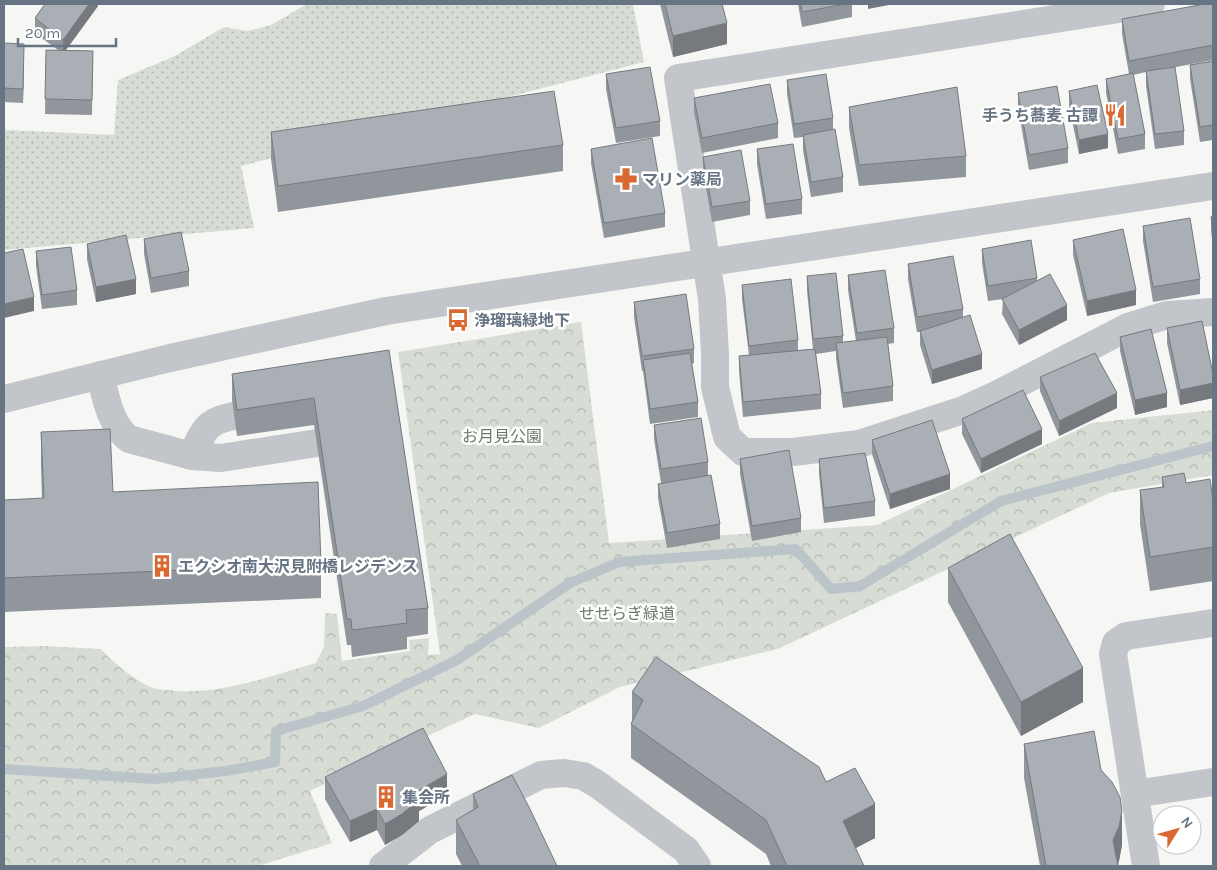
<svg xmlns="http://www.w3.org/2000/svg" width="1217" height="870" font-family="Karla,'Noto Sans JP',sans-serif">
<style>
.grass{fill:url(#grass-dots)}
.park{fill:url(#park-crowns)}
.lines{fill:none;stroke-linecap:round;stroke-linejoin:round}
.stream{stroke:#bac4c9;stroke-width:10}
.minor{stroke:#c2c5c9;stroke-width:28}
.wall{fill:#91969c}
.shaded-wall{fill:#767a7f}
.building{fill:#a9afb5;stroke:#767a7f}
.labels{text-anchor:middle;dominant-baseline:central;stroke-width:5;stroke-linejoin:round;paint-order:stroke}
.poi-label{font-size:16px;font-weight:bold;fill:#677483;stroke:#fff;text-anchor:start}
.park-label{font-size:16px;fill:#687b66;stroke:#fff}
</style>
<defs>
<pattern id="grass-dots" width="8" height="8" patternUnits="userSpaceOnUse" patternTransform="scale(1.25)"><rect width="8" height="8" fill="#d7ddd5"/><path d="M2 2h.1M6 6h.1" fill="none" stroke="#b2b8b2" stroke-width="1.8" stroke-linecap="round"/></pattern>
<pattern id="park-crowns" width="20" height="18" patternUnits="userSpaceOnUse" patternTransform="scale(1.25)"><rect width="20" height="18" fill="#d7ddd5"/><path d="M2 6a3 3 0 1 1 6 0M12 15a3 3 0 1 1 6 0" fill="none" stroke="#b2b8b2"/></pattern>
</defs>
<rect width="100%" height="100%" fill="#f6f7f4"/>
<!-- grass -->
<path class="grass" d="M307 4H633L644 62 241 166 254 228 4 250V131L7 130 114 135 118 80 175 56 224 27 248 31 271 25Z"/>
<!-- park -->
<path class="park" d="M581 322 609 543 877 525 1092 423 1213 410V475L1109 493 778 649 620 687 539 728 475 714 310 791 332 843 258 866H4V647L45 646 101 649C112 662 140 685 157 689 163 690 170 690 176 691 224 694 270 676 316 663L324 647 325 613 337 614 342 661 410 651 409 640 429 638 428 655 440 654 398 352Z"/>
<g class="lines">
<!-- stream -->
<path class="stream" d="M4 769 154 779 226 771 275 762 276 731 363 706 457 660 570 583 619 562 796 549 831 589 860 586 1001 501 1213 446"/>
<!-- minor -->
<path class="minor" d="M1151 4 678 78 712 299 715 354V387L727 437 743 452H793L859 444 963 410 996 395 1128 327 1167 315 1213 312
M100 375C106 397 110 425 129 439L192 456 221 458 317 443
M4 399 170 358 386 311 1213 186
M192 456C196 447 200 436 207 428 219 414 252 414 270 412
M1135 794 1213 782
M383 866 430 830 541 775 564 773 583 776 597 784 686 850 697 866
M1146 866 1113 654 1116 643 1126 636 1213 623"/>
</g>
<!-- wall -->
<path class="wall" d="M98 4V6L66 50 93 51 92 115 45 114 46 50H58L35 33V18Z
M660 4H722L727 44 673 57Z
M798 4H852V17L802 27Z
M1213 4V60L1171 68 1184 131V145L1155 149 1146 86V72L1133 75 1145 134V149L1118 154 1106 93V79L1129 74 1122 34V19Z
M4 43 24 59 23 103 4 102Z
M1213 61V140L1200 142 1190 79V65Z
M606 74 660 121V136L616 143 606 89Z
M787 80 833 118V130L843 177V192L811 197 803 150V137L794 138 787 94Z
M1069 91 1108 148 1079 154 1069 106Z
M1018 93 1068 148V163L1029 170 1018 108Z
M694 98 778 123V138L702 153 694 112Z
M849 107 966 156V177L859 186 849 128Z
M271 132 563 145V171L278 212 271 159Z
M591 149 665 213V227L604 238 591 163Z
M757 149 802 199V214L766 219 757 164Z
M703 157 750 201V215L712 222 703 172Z
M1213 216V247L1211 231V217Z
M1143 226 1200 279V294L1153 302 1143 241Z
M144 239 189 271V286L151 293 144 254Z
M1073 240 1136 305 1087 316 1073 255Z
M87 244 136 294 96 302 87 259Z
M982 249 1037 278V281L1067 320 1019 345 1002 314 1003 299 988 301 982 263Z
M36 251 77 290V305L42 309 36 266Z
M908 264 963 309V317L982 369 932 384 920 345V332H917L908 279Z
M848 275 894 328V343L888 344 893 386V401L843 408 836 358V351L816 354 821 394V409L743 417 739 371V356L749 355 742 299V285L798 340V350L813 349 807 291V276L843 336V342L856 341 848 290Z
M634 302 694 349V363L692 364 698 402V417L650 424 643 371H642L634 317Z
M1167 328 1213 374V398L1180 405 1167 343Z
M1120 337 1167 407 1135 415 1120 351Z
M389 350 428 608V634L407 637V649L352 657 351 645H347L314 425 237 436 232 400V374Z
M1040 377 1117 408 1059 436 1040 391Z
M962 419 1042 444 981 473 962 434Z
M654 425 708 462V475L720 524V539L667 548 658 498V484L661 483 654 439Z
M41 432 113 492 321 564V598L4 612V500L42 499 41 466Z
M872 440 950 489 890 509 872 454Z
M740 459 801 518V532L752 541 740 474Z
M819 459 875 501V516L824 523 819 474Z
M1162 477 1186 483 1213 501V581L1150 591 1140 524V490L1162 487Z
M948 568 1083 702 1021 736 948 602Z
M632 692 826 782 875 838 855 848 864 866H771L766 854 631 758V724L632 721Z
M1024 744 1101 770 1122 845 1118 866H1040L1024 778Z
M325 777 447 795 419 811V821L402 835 385 845 377 830 350 842 325 799Z
M473 794 557 866H462L456 854V820L473 810Z"/>
<!-- shaded-wall -->
<path class="shaded-wall" d="M89 4H98V6L63 54V40Z
M868 4H894L868 9Z
M727 23V44L673 57V36Z
M24 44V59L23 103V89Z
M1108 134V148L1079 154V140Z
M136 279V294L96 302V287Z
M1136 290V305L1087 316V301Z
M34 297V311L4 318V304Z
M1067 305V320L1019 345V330Z
M982 354V369L932 384V370Z
M1213 383V398L1180 405V390Z
M1117 393V408L1059 436V421Z
M1167 393V407L1135 415V400Z
M1042 429V444L981 473V459Z
M950 474V489L890 509V494Z
M1083 668V702L1021 736V702Z
M447 774V795L419 811V821L402 835 385 845V824L416 792Z
M875 804V838L843 855V821Z
M377 809V830L350 842V821Z
M1122 811V845L1119 861 1117 866 1113 840Z"/>
<!-- building -->
<path class="building" d="M45 4H89L63 40 35 18Z
M665 4H722L727 23 673 36Z
M801 4H846L802 12Z
M1205 4H1213V45L1129 61 1122 19Z
M4 43 24 44 23 89 4 88Z
M46 50 93 51 92 100 45 99Z
M1213 61V125L1200 127 1190 65Z
M650 67 660 121 616 128 606 74Z
M1175 67 1184 131 1155 134 1146 71Z
M1133 73 1145 134 1118 139 1106 79Z
M826 74 833 118 794 124 787 80Z
M770 84 778 123 702 138 694 98Z
M1097 85 1108 134 1079 140 1069 91Z
M1057 86 1068 148 1029 155 1018 93Z
M957 87 966 156 859 165 849 107Z
M554 91 563 145 278 186 271 132Z
M835 129 843 177 811 182 803 135Z
M652 138 665 213 604 223 591 149Z
M793 144 802 199 766 204 757 149Z
M741 150 750 201 712 207 703 157Z
M1213 216V232L1211 217Z
M1190 218 1200 279 1153 287 1143 226Z
M1123 229 1136 290 1087 301 1073 240Z
M181 232 189 271 151 278 144 239Z
M126 235 136 279 96 287 87 244Z
M1031 240 1037 278 988 286 982 249Z
M71 247 77 290 42 295 36 251Z
M23 249 34 297 4 304V253Z
M953 256 963 309 917 317 908 264Z
M885 270 894 328 857 333 848 275Z
M836 273 843 336 813 339 807 276Z
M1050 274 1067 305 1019 330 1002 299Z
M791 279 798 340 749 346 742 285Z
M686 294 694 349 642 356 634 302Z
M970 315 982 354 932 370 920 331Z
M1202 321 1213 374V383L1180 390 1167 328Z
M1151 329 1167 393 1135 400 1120 337Z
M887 337 893 386 843 393 836 343Z
M815 349 821 394 743 402 739 356Z
M389 350 428 608 406 610 407 623 352 630 351 619H347L314 398 237 410 232 374Z
M690 353 698 402 650 409 643 360Z
M1095 353 1117 393 1059 421 1040 377Z
M1023 390 1042 429 981 459 962 419Z
M701 418 708 462 661 469 654 425Z
M932 420 950 474 890 494 872 440Z
M110 429 113 492 318 482 321 564 4 578V500L44 498 41 432Z
M789 450 801 518 752 526 740 459Z
M865 453 875 501 824 508 819 459Z
M1184 473 1186 483 1210 479 1213 501V547L1150 557 1140 490 1164 487 1162 477Z
M711 475 720 524 667 533 658 484Z
M1010 534 1083 668 1021 702 948 568Z
M656 657 819 767 826 782 855 768 875 804 843 821 864 866H787L766 820 631 724 643 700 632 692Z
M423 728 447 774 416 792 419 800 402 814 385 824 377 809 350 821 325 777Z
M1094 731 1101 770 1112 782 1120 797 1122 811 1119 827 1113 840 1118 866H1046L1024 744Z
M512 775 529 807 557 866H480L456 820 478 807 473 794Z"/>
<!-- icons -->
<defs>
<symbol id="restaurant-bare" viewBox="-9 -9 18 18"><path d="M-5-6h1v4h1v-4h1v4h1v-4h1v5L-1.5 .5V6h-2V.5L-5-1ZM5-6V6H3V1.5H1.5Q1.5-4 5-6Z" fill="#d96831" stroke="#fff" stroke-width="2.5" paint-order="stroke"/></symbol>
<symbol id="pharmacy-bare" viewBox="-9 -9 18 18"><path d="M-2-6h4v4h4v4h-4v4h-4v-4h-4v-4h4Z" fill="#d96831" stroke="#fff" stroke-width="2.5" paint-order="stroke"/></symbol>
<symbol id="bus-bare" viewBox="-9 -9 18 18"><path d="M-5-6H5V4H4V6H2V4H-2V6H-4V4H-5ZM-3.5-4V0h7V-4ZM-3.5 1.2v1.5H-2V1.2ZM2 1.2v1.5H3.5V1.2Z" fill="#d96831" stroke="#fff" stroke-width="2.5" paint-order="stroke"/></symbol>
<symbol id="building-bare" viewBox="-9 -9 18 18"><path d="M-4-6H4V6H1V3H-1V6H-4ZM-2.5-4.3h1.7v1.8h-1.7ZM.8-4.3h1.7v1.8H.8ZM-2.5-1h1.7V.8h-1.7ZM.8-1h1.7V.8H.8Z" fill="#d96831" stroke="#fff" stroke-width="2.5" paint-order="stroke"/></symbol>
</defs>
<g fill-rule="evenodd">
<use href="#restaurant-bare" x="1099" y="99" width="32" height="32"/>
<use href="#pharmacy-bare" x="610" y="163" width="32" height="32"/>
<use href="#bus-bare" x="442" y="304" width="32" height="32"/>
<use href="#building-bare" x="146" y="550" width="32" height="32"/>
<use href="#building-bare" x="370" y="781" width="32" height="32"/>
</g>
<g class="labels">
<!-- poi labels -->
<g class="poi-label">
<text x="1098" y="115" text-anchor="end">手うち蕎麦 古譚</text>
<text x="642" y="179">マリン薬局</text>
<text x="474" y="320">浄瑠璃緑地下</text>
<text x="178" y="566">エクシオ南大沢見附橋レジデンス</text>
<text x="402" y="797">集会所</text>
</g>
<!-- park labels -->
<g class="park-label">
<text x="502" y="436">お月見公園</text>
<text x="627" y="613">せせらぎ緑道</text>
</g>
</g>
<!-- border -->
<rect width="1217" height="870" fill="none" stroke="#677483" stroke-width="10"/>
<!-- north arrow -->
<g transform="translate(1177 830) rotate(53)"><circle r="24" fill="#ffffff" stroke="#c2c7cd"/>
<path d="M0-4L9 19L0 12L-9 19Z" fill="#d96831"/>
<text y="-8" font-size="14" font-weight="bold" text-anchor="middle" fill="#677483">N</text>
</g>
<!-- scale -->
<path d="M18 38v8h98v-8" fill="none" stroke="#677483" stroke-width="2.5"/>
<text x="25" y="38" font-size="15" fill="#677483" stroke="#ffffff" stroke-width="4" paint-order="stroke">20 m</text>
</svg>
